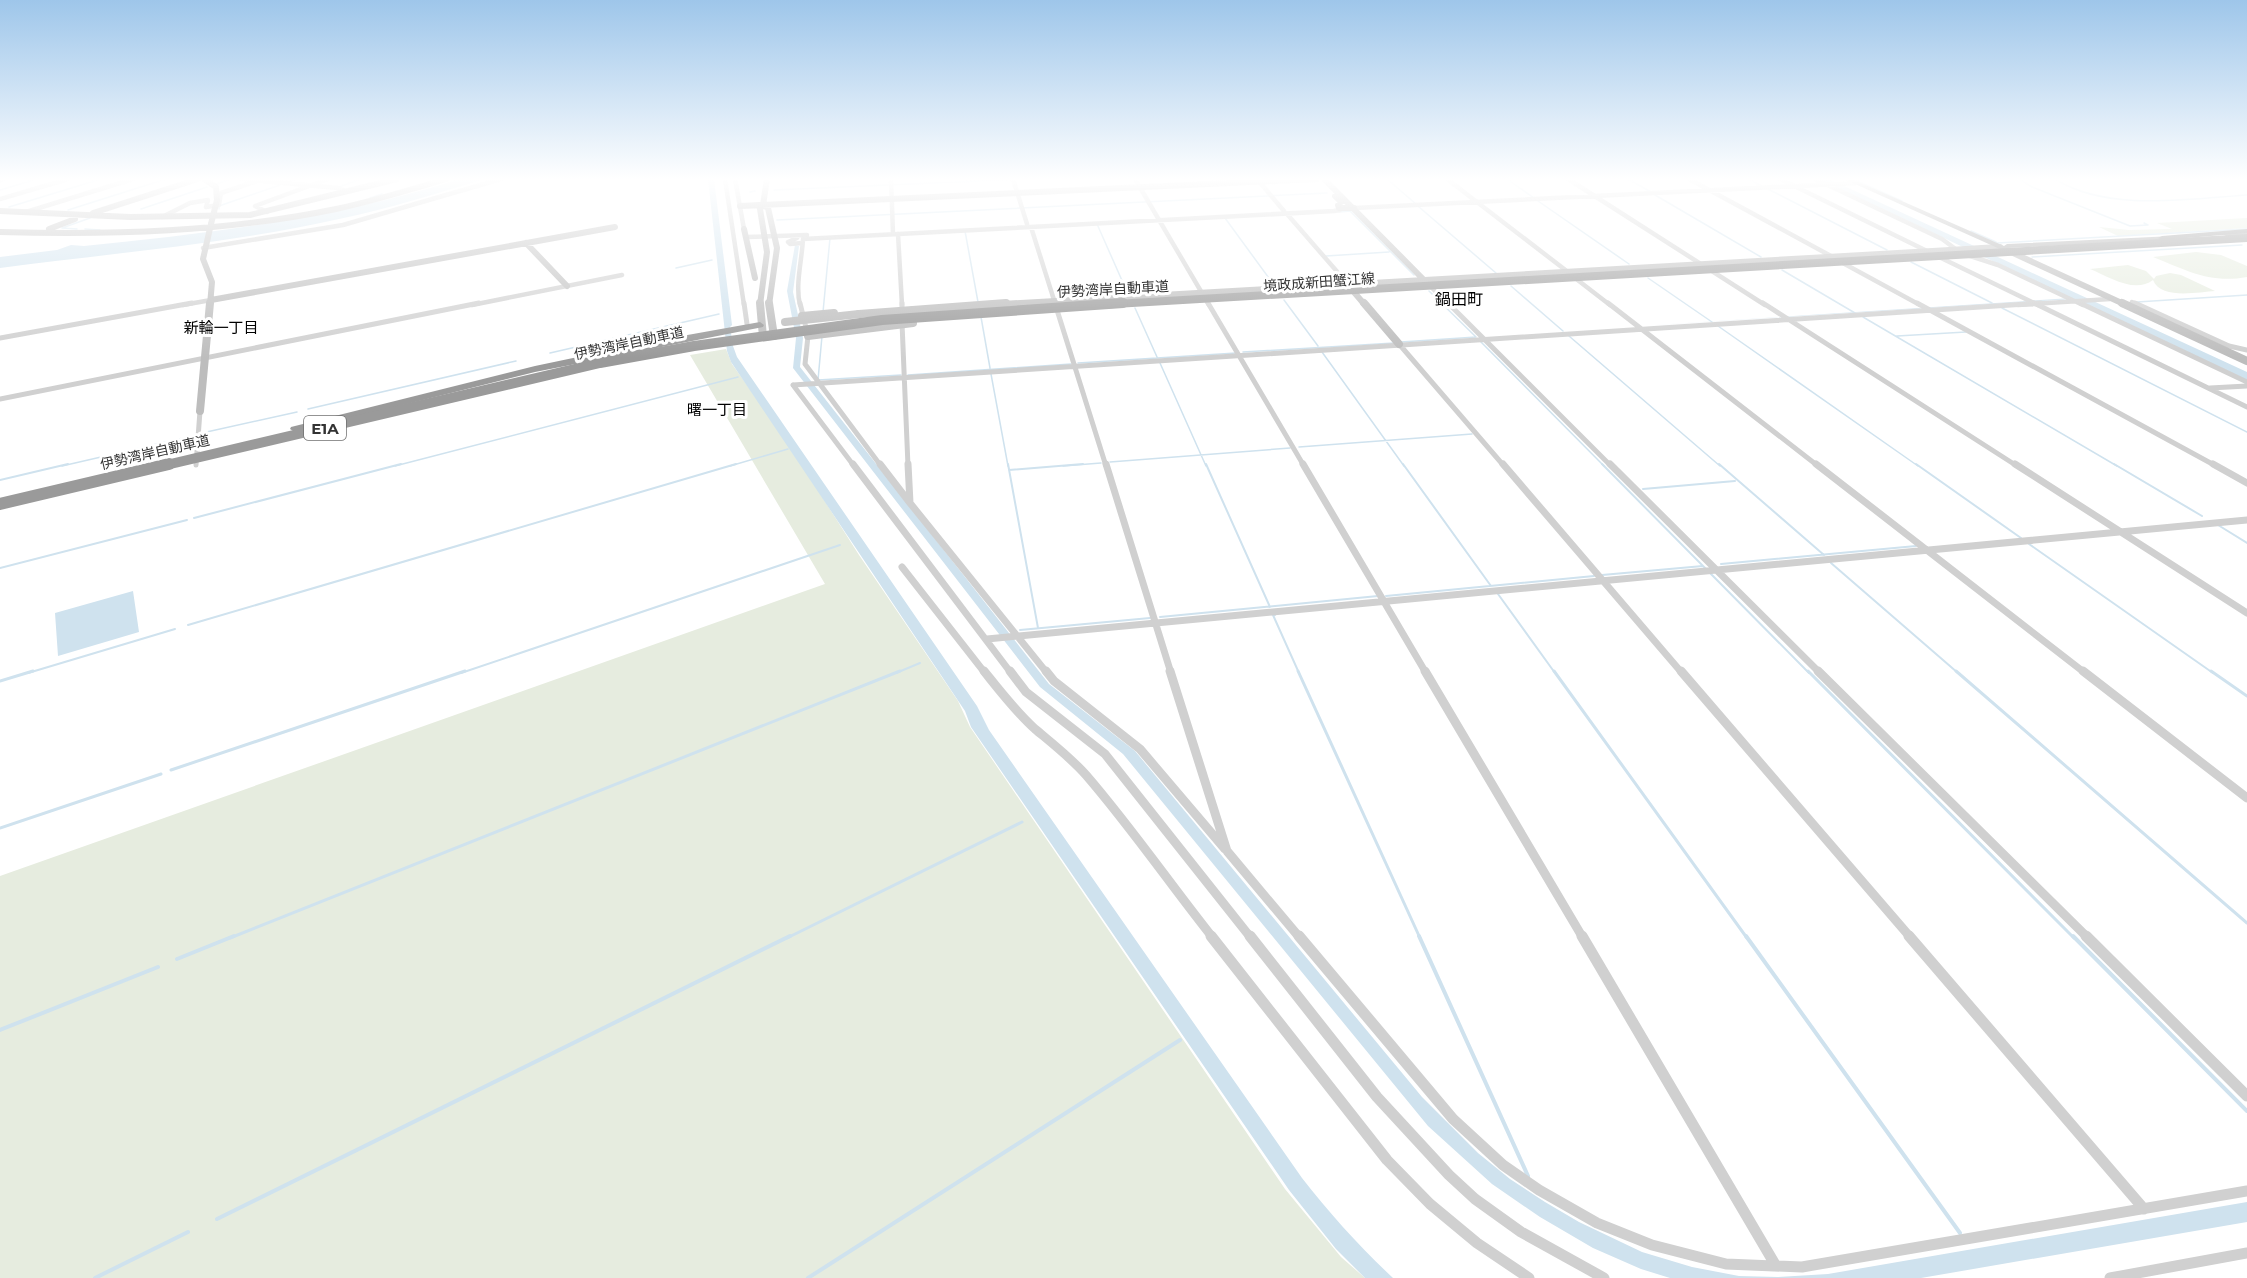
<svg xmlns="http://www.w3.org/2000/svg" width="2247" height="1278" font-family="Montserrat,'Noto Sans JP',sans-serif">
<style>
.green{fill:#e6ecdf}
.water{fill:#cfe2ee}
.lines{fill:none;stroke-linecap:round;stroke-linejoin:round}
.stream-far3{stroke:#cfe2ee;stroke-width:1.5}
.stream-far2{stroke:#cfe2ee;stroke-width:2}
.stream-far1{stroke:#cfe2ee;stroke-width:3}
.stream{stroke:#cfe2ee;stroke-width:4}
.street-far4{stroke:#d0d0d0;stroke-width:4.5}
.street-far3{stroke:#d0d0d0;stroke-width:5}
.street-far2{stroke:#d0d0d0;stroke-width:7}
.street-far1{stroke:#d0d0d0;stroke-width:9}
.street{stroke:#d0d0d0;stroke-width:11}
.secondary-far1{stroke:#bdbdbd;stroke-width:6}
.secondary{stroke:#bdbdbd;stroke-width:8}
.primary{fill:#ababab;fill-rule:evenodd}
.highway{fill:#9a9a9a;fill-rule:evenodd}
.secondary-bridge-far1{stroke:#bdbdbd;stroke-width:6}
.secondary-bridge{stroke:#bdbdbd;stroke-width:8}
.highway-bridge-far2{stroke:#9a9a9a;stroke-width:8}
.highway-bridge-far1{stroke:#9a9a9a;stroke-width:10}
.highway-bridge{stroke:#9a9a9a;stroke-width:12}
.labels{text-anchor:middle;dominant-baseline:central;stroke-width:6;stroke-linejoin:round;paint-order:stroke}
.far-street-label{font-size:14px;fill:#333;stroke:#fff}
.far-neighbourhood-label{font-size:15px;fill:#000;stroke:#fff}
.shield{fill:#fff;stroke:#707070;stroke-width:1.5}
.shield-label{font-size:15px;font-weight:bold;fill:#333}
.far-quarter-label{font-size:16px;fill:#000;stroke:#fff}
</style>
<rect width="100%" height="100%" fill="#fff"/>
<!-- green -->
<path class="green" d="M2247 218V228L2118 236 2099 227 2129 230 2172 229 2157 223Z
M2196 252 2221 255 2247 266V277C2210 284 2186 270 2153 257Z
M2128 265 2146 271 2154 279 2156 276 2170 273 2181 275 2215 291C2198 292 2161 300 2153 280 2135 294 2109 277 2090 269Z
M726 349 732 364 784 437 859 555 958 701 970 727 1285 1189 1341 1257 1365 1278H0V876L825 584 690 355Z"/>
<!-- water -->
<path class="water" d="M460 179H485C437 193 388 209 339 219 228 244 113 253 0 268V257L57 250 71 245 84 246C212 233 338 218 460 179Z
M708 179H714L732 325 730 327 733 346 737 357 977 706 989 730 1302 1178C1330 1214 1360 1247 1393 1278H1365L1336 1249 1289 1190 971 727 965 711 731 362 727 351Z
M1819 179H1829L2247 372V380L2075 299 1641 326 2071 298Z
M795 245 799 246 793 292 803 338 800 367 1049 684 1135 751 1422 1097 1478 1153 1510 1179 1545 1202 1579 1222 1642 1252 1692 1267 1739 1276 1778 1277 1828 1274 2247 1202V1222L1921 1278H1670L1641 1269 1593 1248 1540 1217 1492 1184 1428 1126 1123 754 1040 687 793 368 796 338 787 291Z
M133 591 139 632 58 656 55 613Z"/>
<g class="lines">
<!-- stream-far3 -->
<path class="stream-far3" d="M1387 179 1416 204
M1507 179 1534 198
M1628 179 1651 192
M1748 179 1762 186
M1853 179 1902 201
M2019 179 2032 187 2130 226 2148 225 2144 223
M2055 179C2107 212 2188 199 2247 195
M288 182 296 179
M217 184 231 179
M339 187 361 179
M1768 189 1887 250
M0 190 37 179
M774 190 1022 179
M750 192 755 191
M1655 195 1761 257
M370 198 382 194
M1538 201 1629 264
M9 207 101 179
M1419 207 1496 273
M141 209 207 187
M219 209V206L280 185
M68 210 166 179
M1339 212 1350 211 1414 275
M1225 218 1274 285
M777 220 1327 193
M1097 224 1128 294
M77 229 62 228 90 218
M85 229 100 230
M965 231 978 302
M1971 231 1996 242
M1997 243 2247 229
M1326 256 1389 252
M2032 257 2242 245
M1911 262 1992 303
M676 268 712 260
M1782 270 1855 313
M1648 278 1712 322
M1511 286 1563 331
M1429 291 1476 337
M1284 300 1318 346
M2137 302 2247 295
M1135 308 1157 357
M2002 308 2247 432
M823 312 830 238
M981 317 990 368
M1863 317 2117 466
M1718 326 1918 466
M822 336 818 380 901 375
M1569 336 1720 466
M1897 336 1966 332
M1480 341 1604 466
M1401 342 1476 337
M1243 352 1394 343
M1322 352 1404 466
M550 353 719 314
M1078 363 1236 353
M1160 363 1206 466
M991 374 1008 466
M908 375 1071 364
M308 409 516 361
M202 433 297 412
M1299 447 1472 434
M1110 462 1290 448
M62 466 192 436
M395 466 738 377
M730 466 788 449
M1063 466 1101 463"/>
<!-- stream-far2 -->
<path class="stream-far2" d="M1008 464 1038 628
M1206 464 1270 607
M1403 464 1491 586
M1602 464 1706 569
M1719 464 1824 555
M1916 464 2021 538
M2114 464 2202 516
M1009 470 1083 464
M0 480 68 464
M1643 489 1735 481
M194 518 401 464
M2218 525 2247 543
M2029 544 2213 673
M1831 563 1958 673
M1721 564 1916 546
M0 568 187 520
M1710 573 1809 673
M1602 575 1703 566
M1498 594 1555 673
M1386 596 1594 576
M1275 615H1273L1299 673
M1160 617 1378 596
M188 625 736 464
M1020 630 1150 618
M28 673 175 629
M461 673 840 545
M896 673 920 663"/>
<!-- stream-far1 -->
<path class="stream-far1" d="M1298 671 1420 938
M1554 671 1747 938
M1808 671 2074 938
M1956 671 2247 923
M2211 671 2247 696
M0 681 33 671
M171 770 465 671
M0 828 161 774
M230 938 900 671
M787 938 1022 822"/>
<!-- stream -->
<path class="stream" d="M1419 936 1528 1176
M1746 936 1960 1233
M2073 936 2247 1111
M177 959 234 936
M0 1030 158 967
M217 1219 790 936
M95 1278 188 1232
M808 1278 1180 1040"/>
<!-- street-far4 -->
<path class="street-far4" d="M242 179 338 188 346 191
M725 179 744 305
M735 179 744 229
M891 179 893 234
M1013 179 1027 224
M1135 179 1209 305
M1257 179 1284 211
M1447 179 1568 272
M1568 179 1765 305
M1689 179 1831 256
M1780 179 1927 251
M1815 179 1942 239 1961 253 1998 265 2083 305
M0 180 4 179
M0 199 68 179
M1354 208 1857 183
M26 212 133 179
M267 212 255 206 328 179
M1287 214 1347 283
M162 217 190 203 208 200 206 207 219 205 221 193 263 179
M1031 227 1054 300
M898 234 902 305
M746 237 807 235
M797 238 788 242 790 244 802 243
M203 248 343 225 501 179
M1937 256 2038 305
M1841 262 1920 305
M1575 278 1610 305
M1430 286 1449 305
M2132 302 2139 305
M183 305 211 300
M472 305 622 275
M800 305C795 285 802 260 803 239L1334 211 1340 210 1339 208
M2018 305 2110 299"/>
<!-- street-far3 -->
<path class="street-far3" d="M744 303 747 324
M800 303 808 336 805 364 881 466
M902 303V308
M1208 303 1304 466
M1448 303 1611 466
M1608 303 1818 466
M1763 303 2017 466
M1917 303 2216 466
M2034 303 2247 407
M2080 303 2247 382
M2135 303 2229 346 2247 350
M1057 310 1106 466
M902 323 908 466
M0 338 192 303
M1399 344 1504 466
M793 385 2041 303
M793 385 854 466
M2210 388 2247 386
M0 399 479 303
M196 465 200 411"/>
<!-- street-far2 -->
<path class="street-far2" d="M853 464 1011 673
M880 464 910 503
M908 464 910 503 1047 673
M1106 464 1171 673
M1303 464 1426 673
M1503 464 1682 673
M1610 464 1820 673
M1816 464 2085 673
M2015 464 2247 613
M2213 464 2247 483
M902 567 985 673
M987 639 2247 520"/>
<!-- street-far1 -->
<path class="street-far1" d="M984 671C1000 691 1016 712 1035 729 1053 744 1071 758 1086 775 1131 827 1170 884 1213 938
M1010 671 1026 692 1105 754 1251 938
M1046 671 1054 681 1140 749 1225 849
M1170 671 1227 851 1300 938
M1425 671 1583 938
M1681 671 1911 938
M1818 671 2088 938
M2083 671 2247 798"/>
<!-- street -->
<path class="street" d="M1211 936 1387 1160 1430 1204 1477 1243 1529 1278
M1250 936 1377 1097 1449 1175 1475 1199 1521 1232 1604 1278
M1299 936 1453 1119 1503 1165 1539 1190 1597 1223 1652 1245 1726 1264 1802 1267 2247 1191
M1582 936 1776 1266
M1909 936 2144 1209
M2086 936 2247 1096
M2110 1278 2247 1253"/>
<!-- secondary-far1 -->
<path class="secondary-far1" d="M204 179 216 187 217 200
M1324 179 1426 282
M1335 196 1341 202 1338 205 1339 208H1354
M763 205 768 208 777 248 769 305
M740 206 1317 179
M0 211 130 217 250 215 397 179
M93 213 198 179
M49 229 75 219
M744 229 755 278
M0 232C113 235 225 232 336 209 373 201 410 190 446 179
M526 243 567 286
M1982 248 2000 247
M2006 252H2011L2126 305
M1353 291 1365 305
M211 300 615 227
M210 305 212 282 203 259 211 224
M760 305 767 252 760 209 763 205 767 179
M985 305 1950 250"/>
<!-- secondary -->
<path class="secondary" d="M760 303 763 337 771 336
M769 303 774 336
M1364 303 1399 344
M2122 303 2247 361
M859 314 1006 303
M802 316 834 313
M808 336 913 323
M200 411 210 303"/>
<!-- primary -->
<path class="primary" d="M1844 179H1852L2004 246 2007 244 2173 236 2176 238 2173 240 2008 248 2021 252 2011 254Z
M2247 231V235L2226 236 2223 234 2226 232Z"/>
<!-- highway -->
<path class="highway" d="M2247 229V233L2162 240 2158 238 2162 236Z
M760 322 764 325 763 327 535 372 295 432 290 429 291 427 535 366 654 341Z"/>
<!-- secondary-bridge-far1 -->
<path class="secondary-bridge-far1" d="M211 224 217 200
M1950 250 1982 248"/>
<!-- secondary-bridge -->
<path class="secondary-bridge" d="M785 322 859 314"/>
<!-- highway-bridge-far2 -->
<path class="highway-bridge-far2" d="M1098 305 2247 238"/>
<!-- highway-bridge-far1 -->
<path class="highway-bridge-far1" d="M162 466 600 363 694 346 882 320 1123 303"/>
<!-- highway-bridge -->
<path class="highway-bridge" d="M0 504 169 464"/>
</g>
<!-- sky -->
<linearGradient id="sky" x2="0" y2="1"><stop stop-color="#9ec6ea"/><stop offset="0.5" stop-color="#fff"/><stop offset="1" stop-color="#fff" stop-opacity="0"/></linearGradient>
<rect width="2247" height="358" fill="url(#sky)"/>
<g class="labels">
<!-- far-street labels -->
<g class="far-street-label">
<text transform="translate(1319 282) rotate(-4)">境政成新田蟹江線</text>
<text transform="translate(1113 289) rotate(-3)">伊勢湾岸自動車道</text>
<text transform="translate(629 343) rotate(-12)">伊勢湾岸自動車道</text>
<text transform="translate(155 452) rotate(-13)">伊勢湾岸自動車道</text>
</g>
<!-- far-neighbourhood labels -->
<g class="far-neighbourhood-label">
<text x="221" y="327">新輪一丁目</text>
<text x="717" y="409">曙一丁目</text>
</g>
<!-- shield labels -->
<rect class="shield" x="304" y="416" width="42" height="24" rx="4.5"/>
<g class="shield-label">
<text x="325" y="428">E1A</text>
</g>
<!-- far-quarter labels -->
<g class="far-quarter-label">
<text x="1459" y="299">鍋田町</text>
</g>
</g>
</svg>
